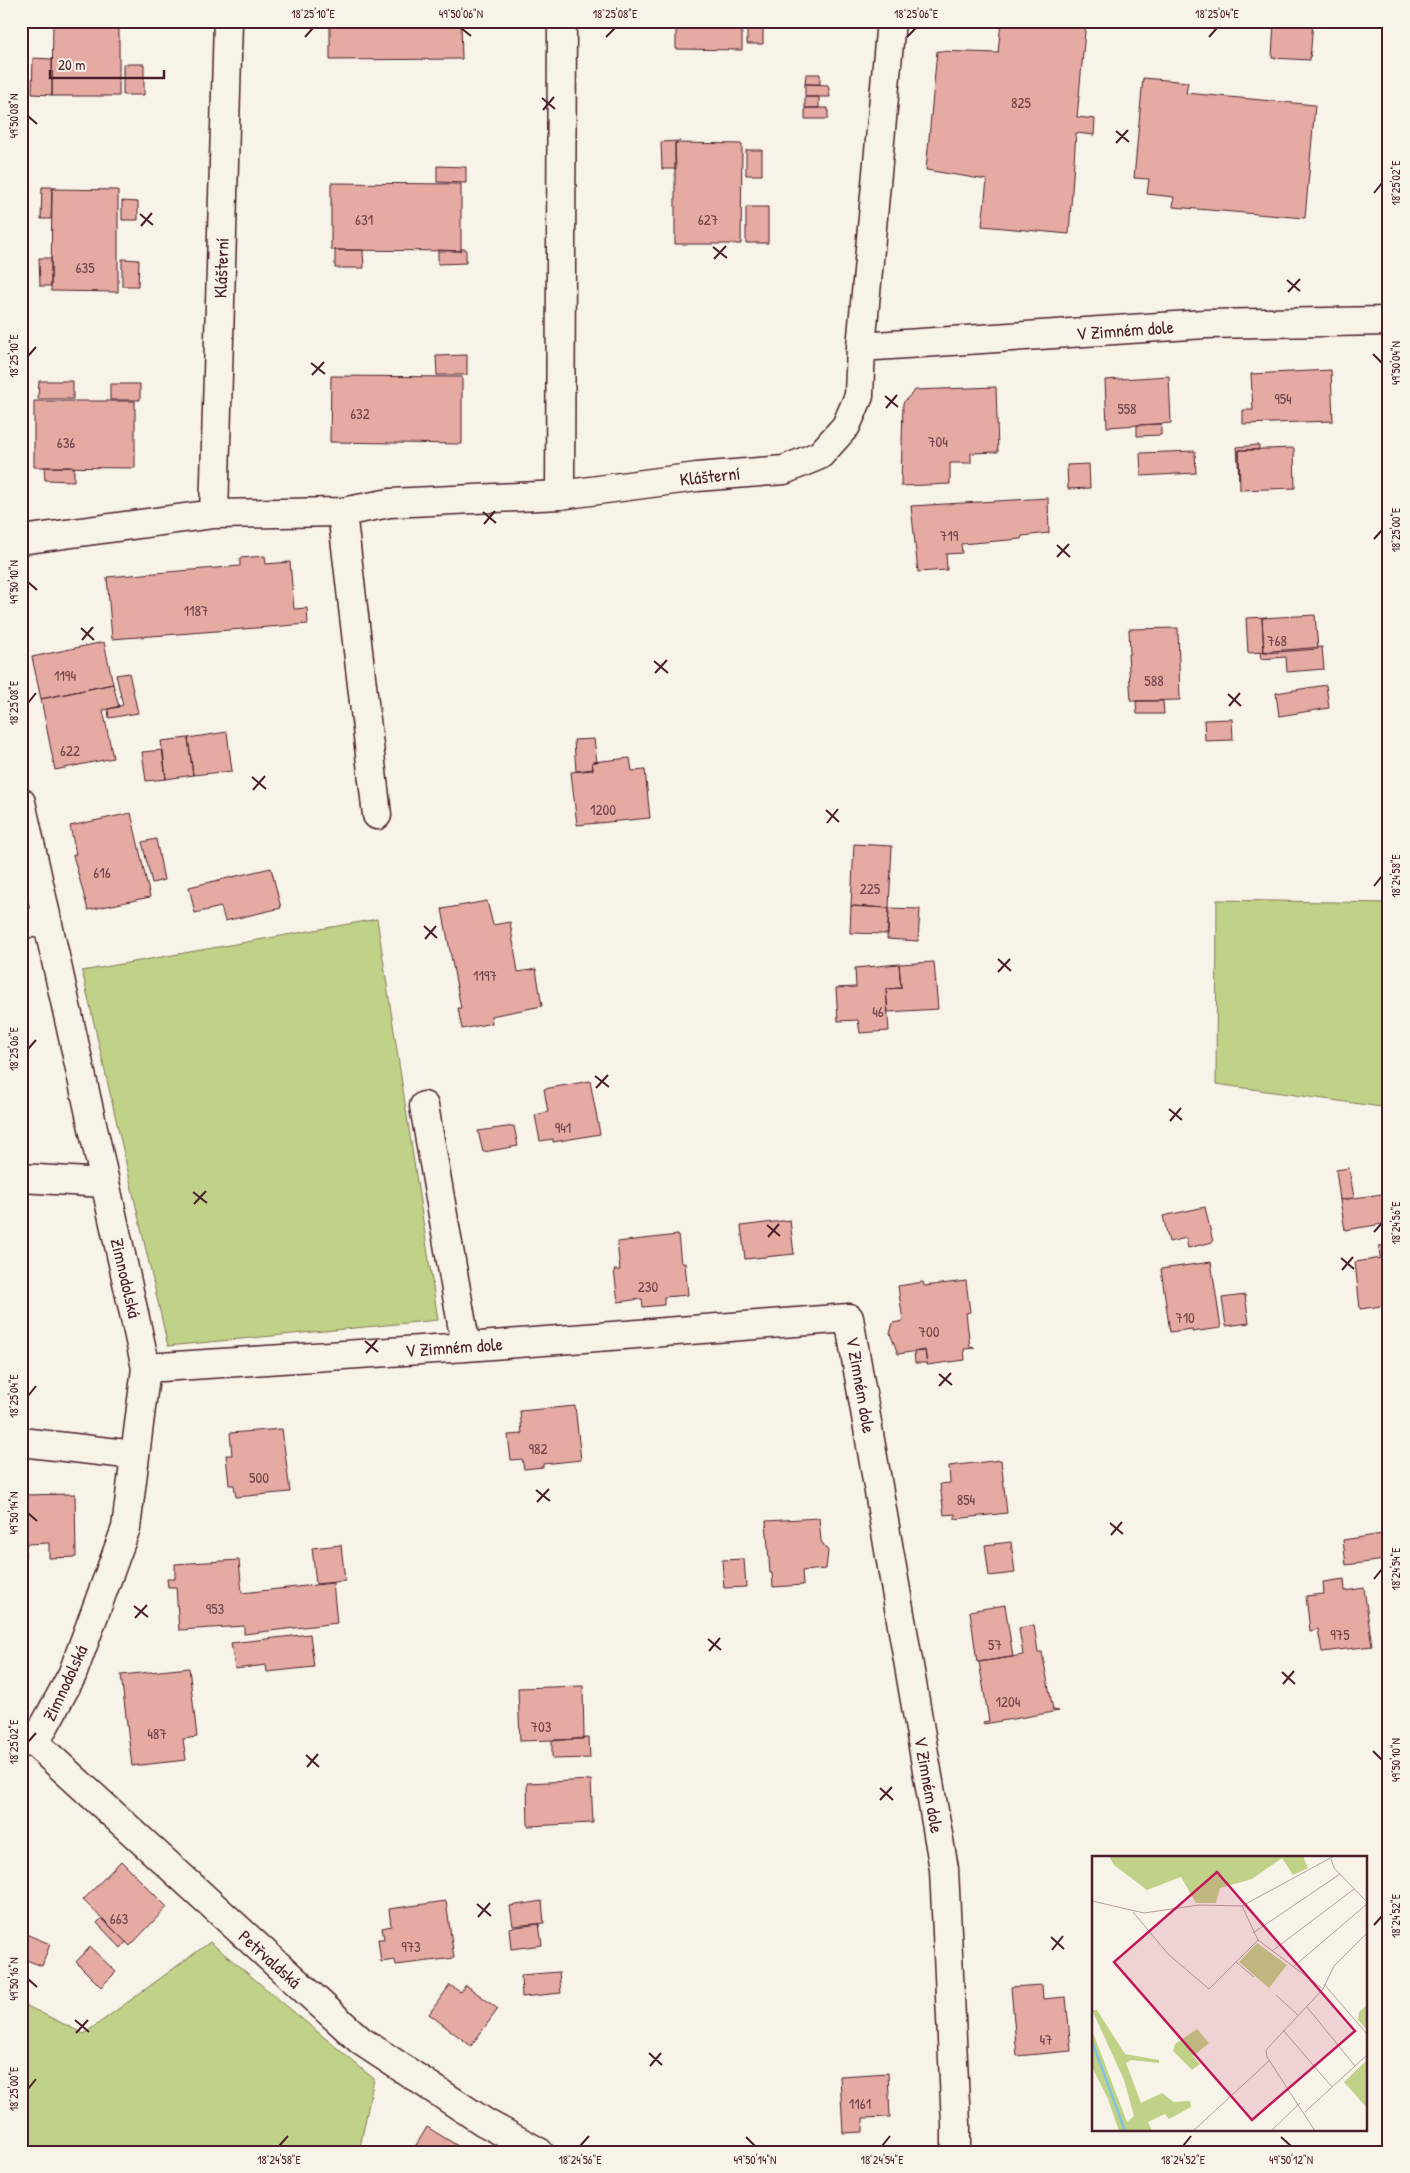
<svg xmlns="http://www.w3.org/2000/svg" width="1410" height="2173" font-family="'Patrick Hand',sans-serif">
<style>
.green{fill:#c0d287;stroke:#857859}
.building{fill:#e5aba3;stroke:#4a1f2b}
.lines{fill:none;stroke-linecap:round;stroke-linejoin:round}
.minor-casing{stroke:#4a1f2b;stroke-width:31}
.minor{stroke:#f7f3e8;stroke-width:28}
.ticks{fill:none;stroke:#4a1f2b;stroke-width:2}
.labels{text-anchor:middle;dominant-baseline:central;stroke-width:4.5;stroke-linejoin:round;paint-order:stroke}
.number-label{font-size:15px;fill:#714249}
.street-label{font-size:18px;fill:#4a1f2b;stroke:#f7f3e8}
.inset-river{fill:none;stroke:#7ec3df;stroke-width:2.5}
.inset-road{fill:none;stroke:#b29e9c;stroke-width:1}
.view{fill:#c2185b;fill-opacity:0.15;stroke:#c2185b;stroke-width:2.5}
.inset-edge{fill:none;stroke:#4a1f2b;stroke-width:2.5}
.neatline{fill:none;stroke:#4a1f2b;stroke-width:2}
.ticks-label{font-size:12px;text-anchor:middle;fill:#4a1f2b}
</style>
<rect width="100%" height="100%" fill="#f7f3e8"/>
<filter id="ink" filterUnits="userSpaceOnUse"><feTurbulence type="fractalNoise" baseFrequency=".02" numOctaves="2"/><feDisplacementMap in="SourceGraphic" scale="10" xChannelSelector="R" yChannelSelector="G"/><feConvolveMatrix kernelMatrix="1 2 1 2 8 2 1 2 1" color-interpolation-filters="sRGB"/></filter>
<g filter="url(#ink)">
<!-- green -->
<path class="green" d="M1217 900 1389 903V1108L1216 1084Z
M377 919 438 1320 168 1346 82 971Z
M210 1942 374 2079 359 2152H21V2003L84 2034Z"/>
<!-- building -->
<path class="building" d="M53 21H119V96H52Z
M124 21H145V25L124 26Z
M330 21H461L462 59 330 60Z
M676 21H742V50L676 49Z
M747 21H763V44H747Z
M1001 21H1086L1077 117 1095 119 1094 135 1076 133 1069 234 982 226 987 180 926 170 937 51 998 53Z
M1274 21H1313L1310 60 1272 58Z
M33 58 52 59V95L32 94Z
M123 64H144V95H123Z
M806 74H820V84H805Z
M1143 78 1188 82 1186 93 1315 105 1305 218 1173 207 1174 197 1147 194 1149 179 1134 178Z
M805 84 828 85 830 97H805Z
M805 97H819V108H805Z
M805 108H828V119H805Z
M680 141 675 143 676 169H662L661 142Z
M675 143 742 144 741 244H675Z
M746 150H762V175H746Z
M437 166 466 167V183L437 182Z
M331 183 461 184V251L331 250Z
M42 187H57L52 189 51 219H41Z
M52 189 118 190V292L51 291Z
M122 201 138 202V220H122Z
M746 207H768V243H746Z
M461 249H466V263L438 264V250L461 251Z
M335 250H363L364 268H335Z
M39 258H51V286H40Z
M122 259 139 260 138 286H122Z
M467 355V375H437L436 356Z
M1331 370 1333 421 1243 424V410H1253L1251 374Z
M331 376 462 377V444L330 442Z
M1169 376 1171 423 1107 427 1105 380Z
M39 381H73V399H38Z
M110 384H140V400H110Z
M996 387 998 452 971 453V463H950V484L901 486 903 403 915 390Z
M34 401H135V468L34 467Z
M1161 424V435L1137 436V425Z
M1259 445V450H1239V479L1237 447Z
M1294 448 1295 488 1240 490 1239 450Z
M1195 451 1196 473 1141 476 1140 453Z
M1089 464 1090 488 1068 489 1067 465Z
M44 467H74V481L45 480Z
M1048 498 1049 533 1022 536 1021 539 961 544 962 553 946 554 947 570 918 572 911 506Z
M265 556 266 564 290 562 294 609 307 608 308 624 112 639 107 577 240 566V558Z
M1315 615 1318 649 1264 653 1262 618Z
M1267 617 1262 618 1264 652 1248 653 1246 618Z
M1178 628 1180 700 1131 701 1128 654H1130L1129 629Z
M104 642 113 684 41 699 32 657Z
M1322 647 1324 669 1287 672 1286 657 1261 659 1260 652Z
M129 673 138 713 109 718 108 709 123 705 116 675Z
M113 684 119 707 103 710 113 758 55 770 41 699Z
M1326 685 1329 708 1279 716 1276 693Z
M1136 701H1163L1164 714H1137Z
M1232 719 1233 740 1205 741 1204 720Z
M227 732 232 771 193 775 188 738Z
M188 738 193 775 166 779 161 741Z
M594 739 597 762H592L593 769 576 771 574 740Z
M163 750 166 779 146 781 142 752Z
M630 758 632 771 645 770 650 818 577 825 571 772 593 770 592 762Z
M131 813 150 897 88 910 73 855 76 854 70 826Z
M156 839 164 880 152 883 142 842Z
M854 844 892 846 889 908 851 906Z
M271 868 281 908 225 921 221 907 195 913 189 887Z
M487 901 493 925 510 922 518 972 536 969 542 1006 491 1016 492 1023 462 1029 458 1008H461L442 909Z
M851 906 889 908 888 934 850 933Z
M889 908 920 909 918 941 887 939Z
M934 962 938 1009 888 1012 886 989 901 988 899 964Z
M899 964 901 988 886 989 889 1031 860 1033 858 1020 838 1021 836 988 856 987 855 968Z
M590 1081 600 1134 553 1142V1139L540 1141 535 1115 548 1112 544 1089Z
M514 1126 518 1146 483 1152 478 1131Z
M1349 1168 1354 1198 1340 1200 1336 1170Z
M1389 1193V1223L1345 1230 1340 1200Z
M1205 1207 1213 1242 1188 1248 1186 1238 1169 1242 1163 1216Z
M790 1220 794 1254 745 1259 741 1226Z
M678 1235 681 1263H685L688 1295 664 1297V1305L643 1307 642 1299 618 1302 614 1270H620L617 1242Z
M1389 1245V1256L1380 1257 1379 1246Z
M1389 1257V1305L1360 1309 1355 1262Z
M1211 1262 1221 1328 1192 1332V1329L1170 1332 1161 1269Z
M966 1281 970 1312 966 1313 970 1347 975 1348 964 1349 965 1360 927 1365 925 1350 898 1354 890 1333 893 1323 903 1321 898 1286 923 1282 924 1286Z
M1245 1295 1249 1323 1226 1326 1222 1298Z
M925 1351 927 1363H915L914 1352Z
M575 1406 581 1460 543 1464V1467L524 1469 522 1459 511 1460 508 1435 522 1434 520 1411Z
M282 1429 290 1492 236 1497 234 1485H229L226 1455H232L230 1433Z
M1001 1460 1007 1513 955 1519V1514L944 1515 940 1484 950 1483 949 1466Z
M75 1494 76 1557 49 1558V1543L26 1544 24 1568H21V1495Z
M819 1518 821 1541 828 1551 826 1569 802 1571 803 1585 773 1587 772 1573H770L766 1521Z
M1382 1534 1385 1560 1346 1565 1343 1540Z
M1011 1542 1015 1573 989 1576 985 1545Z
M341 1545 345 1581 316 1584 312 1548Z
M744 1559 746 1587 724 1588 722 1560Z
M239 1560 242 1593 333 1583 337 1623 244 1634V1626L179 1630 176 1587H168L167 1579H175V1564Z
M1344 1579 1345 1591 1364 1588 1372 1646 1322 1652 1318 1629 1310 1631 1306 1596 1324 1594 1323 1582Z
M1005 1605 1013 1657 977 1662 970 1611Z
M1034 1625 1038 1652H1042L1053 1710 1059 1711 984 1724 983 1722 989 1721 979 1662 1023 1655 1019 1628Z
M310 1634 314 1667 267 1672 266 1665 235 1669 231 1643Z
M189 1668 197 1737 183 1739 186 1760 132 1766 121 1675Z
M583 1686 584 1739 520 1741 518 1688Z
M584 1738H589L590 1758 552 1759V1741Z
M591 1780 593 1823 528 1826 527 1783Z
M121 1861 167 1907 130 1946 83 1900Z
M446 1901 454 1958 396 1965 395 1960 381 1962 378 1939H384L382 1928 391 1926 389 1909Z
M542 1901 544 1923 513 1926 510 1906Z
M102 1918 126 1942 121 1948 97 1923Z
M539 1924 542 1945 511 1949 509 1928Z
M21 1932 50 1944 42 1966 21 1958Z
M90 1947 116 1972 101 1987 76 1962Z
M559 1972 561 1993 522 1997 521 1975Z
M450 1985 460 1992 466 1985 498 2009 471 2046 429 2014Z
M1042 1985 1043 1999 1066 1997 1071 2051 1017 2056 1011 1987Z
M888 2073 890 2117 863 2118V2132L843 2133 840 2076Z
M427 2127 458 2146 454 2151 456 2152H412Z"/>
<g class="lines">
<defs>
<path id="minor" d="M861 347 1205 324 1389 321
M560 495 562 21
M342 512 377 815
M214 514 228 21
M21 540 214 514 342 512 390 503 560 495 697 477 784 470 820 455 846 426 859 396 861 347 891 21
M21 802 146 1368 126 1528 72 1675 35 1743
M21 923H46
M424 1106 466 1347
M21 1178 104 1183
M146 1368 466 1347 849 1318 944 1869 956 2124V2152
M21 1442 135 1455
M21 1742 35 1743 361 2041 484 2122 539 2152"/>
</defs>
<!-- minor casing -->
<use href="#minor" class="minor-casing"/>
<!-- minor -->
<use href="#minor" class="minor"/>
</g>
</g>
<!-- ticks -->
<path class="ticks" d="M461 28 471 36M305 37 313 28M606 37 615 28M907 37 916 28M1209 37 1217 28M542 98 555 109M543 110 554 97M28 116 37 124M1116 131 1129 142M1116 143 1128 130M1374 193 1382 183M140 214 153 225M141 226 152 213M713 247 727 258M714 259 726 246M1287 280 1300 291M1288 292 1300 279M1373 354 1382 363M28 356 36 347M311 363 325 374M312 375 324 362M885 396 898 407M886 408 897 395M483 512 496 523M484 524 495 511M1374 539 1382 530M1057 545 1070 557M1057 557 1069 544M28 582 37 590M81 628 94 640M82 640 93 627M654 661 668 673M655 673 667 660M1228 694 1241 706M28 703 36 693M1229 706 1240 693M252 777 266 789M253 790 265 776M826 810 839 822M827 823 838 809M1374 886 1382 876M424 926 437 938M425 939 436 926M998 959 1011 971M998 972 1010 959M28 1049 36 1040M595 1076 609 1087M596 1088 608 1075M1169 1109 1182 1120M1170 1121 1181 1108M193 1192 207 1203M194 1204 206 1191M767 1225 780 1236M1374 1232 1382 1223M768 1237 779 1224M1341 1258 1354 1269M1342 1270 1353 1257M365 1341 378 1352M366 1353 377 1340M939 1374 952 1385M939 1386 951 1373M28 1396 36 1386M536 1490 550 1501M537 1502 549 1489M28 1513 37 1521M1110 1523 1123 1534M1111 1535 1122 1522M1374 1579 1382 1569M134 1606 148 1617M135 1618 147 1605M708 1639 721 1650M709 1651 720 1638M1282 1672 1295 1684M1283 1684 1294 1671M28 1742 36 1733M1373 1751 1382 1760M306 1755 319 1767M307 1767 318 1754M880 1788 893 1800M880 1800 892 1787M477 1904 491 1916M478 1917 490 1903M1374 1925 1382 1916M1051 1937 1064 1949M1052 1950 1063 1936M28 1979 37 1987M75 2020 89 2032M76 2033 88 2020M649 2053 662 2065M650 2066 661 2053M28 2089 36 2079M746 2137 755 2146M1281 2137 1291 2146M279 2146 288 2136M580 2146 589 2136M882 2146 890 2136M1183 2146 1191 2136"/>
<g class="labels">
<!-- number labels -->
<g class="number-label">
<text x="1021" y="102">825</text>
<text x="364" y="219">631</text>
<text x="708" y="219">627</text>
<text x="85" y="267">635</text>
<text x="1283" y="398">954</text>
<text x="1127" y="408">558</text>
<text x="360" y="413">632</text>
<text x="938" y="441">704</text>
<text x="66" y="442">636</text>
<text x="949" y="535">719</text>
<text x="196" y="610">1187</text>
<text x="1277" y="640">768</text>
<text x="65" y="675">1194</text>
<text x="1154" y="680">588</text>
<text x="70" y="750">622</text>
<text x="603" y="809">1200</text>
<text x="102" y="872">616</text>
<text x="870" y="888">225</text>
<text x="485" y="975">1197</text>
<text x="878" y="1011">46</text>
<text x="563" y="1127">941</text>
<text x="648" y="1286">230</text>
<text x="1185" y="1317">710</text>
<text x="929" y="1331">700</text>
<text x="538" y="1448">982</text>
<text x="259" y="1477">500</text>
<text x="966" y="1499">854</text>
<text x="215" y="1608">953</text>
<text x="1340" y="1634">975</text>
<text x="995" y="1644">57</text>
<text x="1008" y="1701">1204</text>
<text x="541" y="1726">703</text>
<text x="157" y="1733">487</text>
<text x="119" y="1918">663</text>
<text x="411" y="1946">973</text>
<text x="1046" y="2039">47</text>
<text x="860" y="2103">1161</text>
</g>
<!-- street labels -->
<g class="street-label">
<text transform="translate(221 268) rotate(-88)">Klášterní</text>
<text transform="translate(1125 330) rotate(-4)">V Zimném dole</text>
<text transform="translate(710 476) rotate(-6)">Klášterní</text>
<text transform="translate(126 1278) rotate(77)">Zimnodolská</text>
<text transform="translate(454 1347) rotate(-4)">V Zimném dole</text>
<text transform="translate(861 1385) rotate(80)">V Zimném dole</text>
<text transform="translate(65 1683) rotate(-65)">Zimnodolská</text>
<text transform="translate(929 1785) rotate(80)">V Zimném dole</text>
<text transform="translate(270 1959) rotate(42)">Petřvaldská</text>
</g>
</g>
<!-- overview -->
<g transform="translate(1092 1856)">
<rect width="275" height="275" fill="#f7f3e8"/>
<path d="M17 0H211L216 12 201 19 190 2 160 23 128 32 124 47H104L89 21 55 34 22 9ZM165 87 195 109 177 132 147 106ZM275 149V174L266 164 267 156ZM0 154H5L33 198 67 204V207L39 204 34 207 49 247 70 237 82 246 98 245 99 251 77 263 73 258 56 266 60 275H27L16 243 0 211V174L35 266 42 260 32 224ZM105 173 117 187 101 200 108 208 100 214 81 195 83 188ZM275 204V252L252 226Z" fill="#c0d287"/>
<path class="inset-river" d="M0 185 33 275"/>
<path class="inset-road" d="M239 3 242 12 275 46M0 45 52 57 107 49 150 50 242 0M150 50 166 84 231 133M41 56 76 98 117 133 166 84M161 77 248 18M180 95 262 33M144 106 162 121M201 111 275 48M232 128 275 178M184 139 206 159M215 151 263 210M191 174 240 231M213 256 275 199M101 275 178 204M179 275 208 247M223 275 175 201 174 194 231 133 242 110 275 77"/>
<path class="view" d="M125 16 263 175 160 264 22 106Z"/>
<rect width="275" height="275" class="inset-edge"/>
</g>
<!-- margin -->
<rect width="1410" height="2173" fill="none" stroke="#f7f3e8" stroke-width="55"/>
<!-- scale -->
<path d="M50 70v8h114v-8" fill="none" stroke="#4a1f2b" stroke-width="2.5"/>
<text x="58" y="70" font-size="15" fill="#4a1f2b" stroke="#f7f3e8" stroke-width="4" paint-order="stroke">20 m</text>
<rect x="28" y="28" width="1354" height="2118" class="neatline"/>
<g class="ticks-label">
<text x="313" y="18">18°25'10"E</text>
<text x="461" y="18">49°50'06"N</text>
<text x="615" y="18">18°25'08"E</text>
<text x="916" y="18">18°25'06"E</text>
<text x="1217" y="18">18°25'04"E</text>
<text transform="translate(14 116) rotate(-90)" y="4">49°50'08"N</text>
<text transform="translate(1396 183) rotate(-90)" y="4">18°25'02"E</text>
<text transform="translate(14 356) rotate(-90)" y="4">18°25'10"E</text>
<text transform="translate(1396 363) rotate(-90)" y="4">49°50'04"N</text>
<text transform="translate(1396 530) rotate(-90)" y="4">18°25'00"E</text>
<text transform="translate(14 582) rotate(-90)" y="4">49°50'10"N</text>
<text transform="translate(14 703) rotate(-90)" y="4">18°25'08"E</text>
<text transform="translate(1396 876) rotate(-90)" y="4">18°24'58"E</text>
<text transform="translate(14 1049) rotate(-90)" y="4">18°25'06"E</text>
<text transform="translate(1396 1223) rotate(-90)" y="4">18°24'56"E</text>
<text transform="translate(14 1396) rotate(-90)" y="4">18°25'04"E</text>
<text transform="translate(14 1513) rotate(-90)" y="4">49°50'14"N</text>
<text transform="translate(1396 1569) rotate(-90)" y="4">18°24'54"E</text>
<text transform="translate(14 1742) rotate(-90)" y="4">18°25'02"E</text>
<text transform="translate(1396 1760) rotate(-90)" y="4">49°50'10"N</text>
<text transform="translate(1396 1916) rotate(-90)" y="4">18°24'52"E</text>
<text transform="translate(14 1979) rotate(-90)" y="4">49°50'16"N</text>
<text transform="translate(14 2089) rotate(-90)" y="4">18°25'00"E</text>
<text x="279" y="2164">18°24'58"E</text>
<text x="580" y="2164">18°24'56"E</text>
<text x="755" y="2164">49°50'14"N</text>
<text x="882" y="2164">18°24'54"E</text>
<text x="1183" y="2164">18°24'52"E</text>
<text x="1291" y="2164">49°50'12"N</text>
</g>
</svg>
